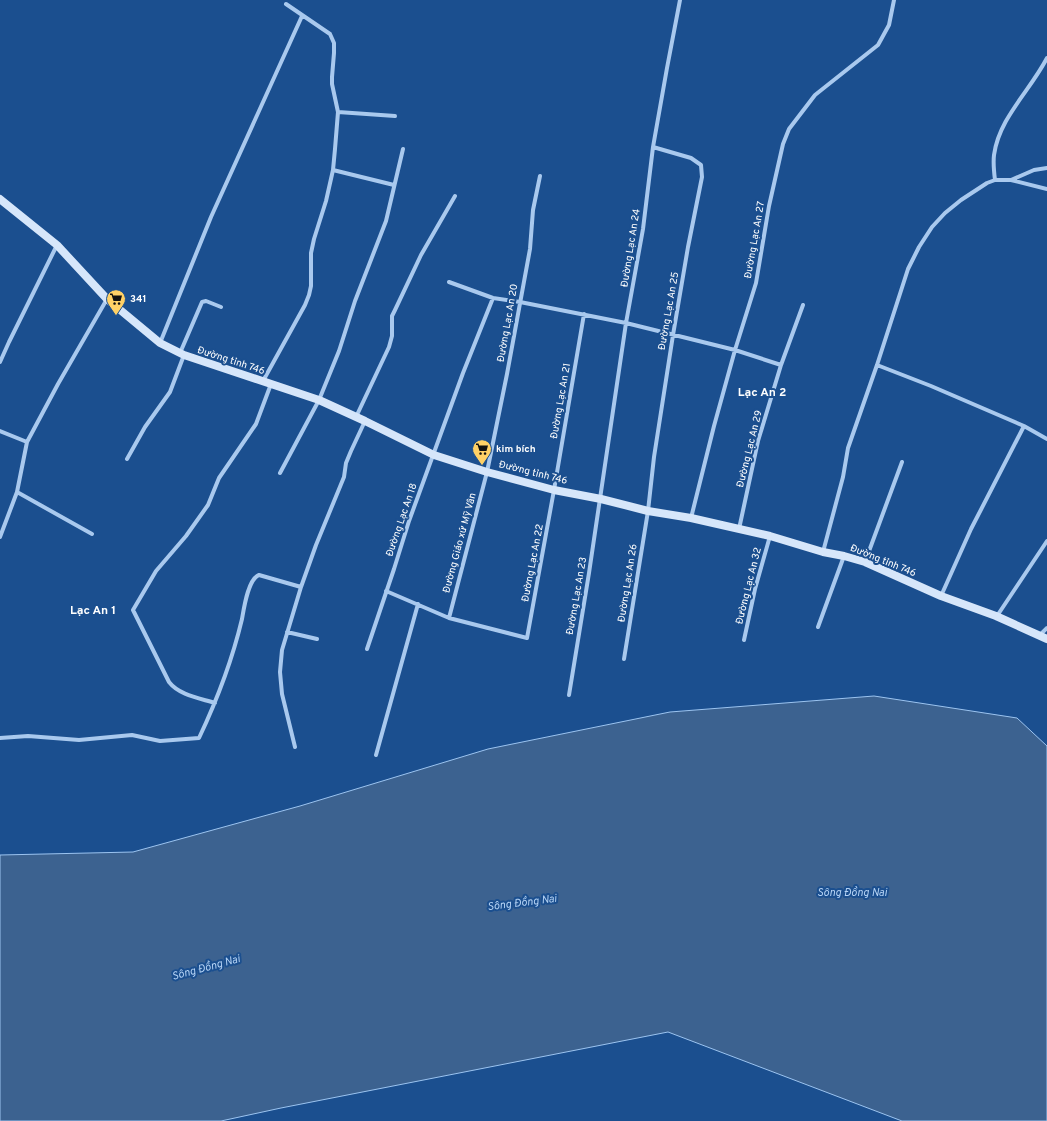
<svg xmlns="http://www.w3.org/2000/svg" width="1047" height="1121" font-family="Overpass,sans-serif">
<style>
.water{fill:#3c6290;stroke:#9cc4f0}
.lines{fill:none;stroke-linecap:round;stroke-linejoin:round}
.minor{stroke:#a9c9ee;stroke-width:4}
.secondary{stroke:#d6e6fa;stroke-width:8}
.labels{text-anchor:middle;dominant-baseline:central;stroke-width:4;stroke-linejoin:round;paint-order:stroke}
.street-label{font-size:10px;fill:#fff;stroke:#1b4f8f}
.poi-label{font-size:10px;font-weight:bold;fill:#fff;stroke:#1b4f8f;text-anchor:start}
.water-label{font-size:11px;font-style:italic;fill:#b5d3f5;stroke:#1b4f8f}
.quarter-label{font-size:12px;font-weight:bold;fill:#fff;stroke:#1b4f8f}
</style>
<rect width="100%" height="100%" fill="#1b4f8f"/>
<!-- water -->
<path class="water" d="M874 696 1017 718 1047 746V1121H902L668 1032 281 1108 221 1121H0V855L133 852 300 806 488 749 670 712Z"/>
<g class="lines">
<!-- minor -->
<path class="minor" d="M338 112 395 116
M333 170 394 185
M995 180C994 172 993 163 994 155 999 118 1030 91 1047 58
M1011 180 1034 170 1047 168
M449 282 493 298 520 302 626 323 735 350 781 365
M160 343 211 217 302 16
M180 353 202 302 206 301 221 307
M0 362 9 342 57 245
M877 365 931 386 1024 426 1047 439
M263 381 305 305 309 295 311 286V253L314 239 326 201 333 170 335 149 338 112 332 84V77L334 53V43L330 34 286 4
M356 417 389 347 392 336V316L395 310 421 255 455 196
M0 431 27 442
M127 459 145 427 170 392 184 355
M280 473 319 400 339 351 355 301 386 221 403 149
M17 492 92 534
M691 518 714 426 735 350 756 283 769 206 783 144 789 129 815 95 878 45 889 25 894 0
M739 529 758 441 781 365 803 305
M0 537 17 492 27 442 58 384 107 299
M823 552 843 477 848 448 877 365 908 269 919 247 932 227 945 213 961 200 987 183 995 180H1011L1047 189
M865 562 902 462
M386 591 449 618 527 638 554 490 584 314
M941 596 971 529 1024 426
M997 616 1047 541
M449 618 487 472 507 374 530 249 533 210 540 176
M818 627 844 556
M287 632 317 639
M1040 635 1047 628
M744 640 755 589 770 536
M367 649 394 569 409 521 463 373 493 298
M624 659 648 511 654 457 673 335 688 247 702 177 701 165 691 158 653 147
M569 695 589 573 626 323 643 229 653 147 667 68 680 0
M215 703C199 698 179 695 169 682L133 610 156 571 186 536 208 505 219 478 256 424 271 384
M0 738 28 736 79 740 132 735 160 741 199 738C217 700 232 661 242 619 244 608 248 579 259 575L301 587
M295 747 282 694 280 672 282 650 301 587 316 545 344 477 346 463 351 451 365 421
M376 755 418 604"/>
<!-- secondary -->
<path class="secondary" d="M0 199 57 245 107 299 160 343 184 355 319 400 365 421 434 455 487 472 554 490 601 499 648 511 691 518 770 536 823 552 844 556 865 562 941 596 996 616 1047 639"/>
</g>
<!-- icons -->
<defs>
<symbol id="supermarket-pin" viewBox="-11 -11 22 30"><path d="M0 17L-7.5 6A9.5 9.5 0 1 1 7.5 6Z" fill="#ffd166" stroke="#1b4f8f"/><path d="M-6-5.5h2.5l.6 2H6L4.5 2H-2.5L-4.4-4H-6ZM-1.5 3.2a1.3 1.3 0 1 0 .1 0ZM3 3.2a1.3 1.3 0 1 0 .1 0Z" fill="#111"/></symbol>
</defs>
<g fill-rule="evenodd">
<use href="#supermarket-pin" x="105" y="288" width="22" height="30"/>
<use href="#supermarket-pin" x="471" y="438" width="22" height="30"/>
</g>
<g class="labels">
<!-- street labels -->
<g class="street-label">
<text transform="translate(755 240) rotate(-80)">Đường Lạc An 27</text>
<text transform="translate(631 248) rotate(-81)">Đường Lạc An 24</text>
<text transform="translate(669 311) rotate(-80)">Đường Lạc An 25</text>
<text transform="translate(508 323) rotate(-80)">Đường Lạc An 20</text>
<text transform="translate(231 361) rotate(18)">Đường tỉnh 746</text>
<text transform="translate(561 401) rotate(-80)">Đường Lạc An 21</text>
<text transform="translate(750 449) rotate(-76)">Đường Lạc An 29</text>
<text transform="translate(533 473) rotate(14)">Đường tỉnh 746</text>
<text transform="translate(402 520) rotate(-71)">Đường Lạc An 18</text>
<text transform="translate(460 543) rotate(-75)">Đường Giáo xứ Mỹ Vân</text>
<text transform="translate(883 561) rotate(22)">Đường tỉnh 746</text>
<text transform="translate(533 563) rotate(-79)">Đường Lạc An 22</text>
<text transform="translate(628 583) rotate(-81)">Đường Lạc An 26</text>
<text transform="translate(749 586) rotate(-76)">Đường Lạc An 32</text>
<text transform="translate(577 596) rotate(-80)">Đường Lạc An 23</text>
</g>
<!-- poi labels -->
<g class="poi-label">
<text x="130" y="299">341</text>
<text x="496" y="449">kim bích</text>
</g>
<!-- water labels -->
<g class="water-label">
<text x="852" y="893">Sông Đồng Nai</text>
<text transform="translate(522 903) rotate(-7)">Sông Đồng Nai</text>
<text transform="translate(206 968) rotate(-15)">Sông Đồng Nai</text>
</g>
<!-- quarter labels -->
<g class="quarter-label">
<text x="762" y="393">Lạc An 2</text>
<text x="93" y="611">Lạc An 1</text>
</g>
</g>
</svg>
